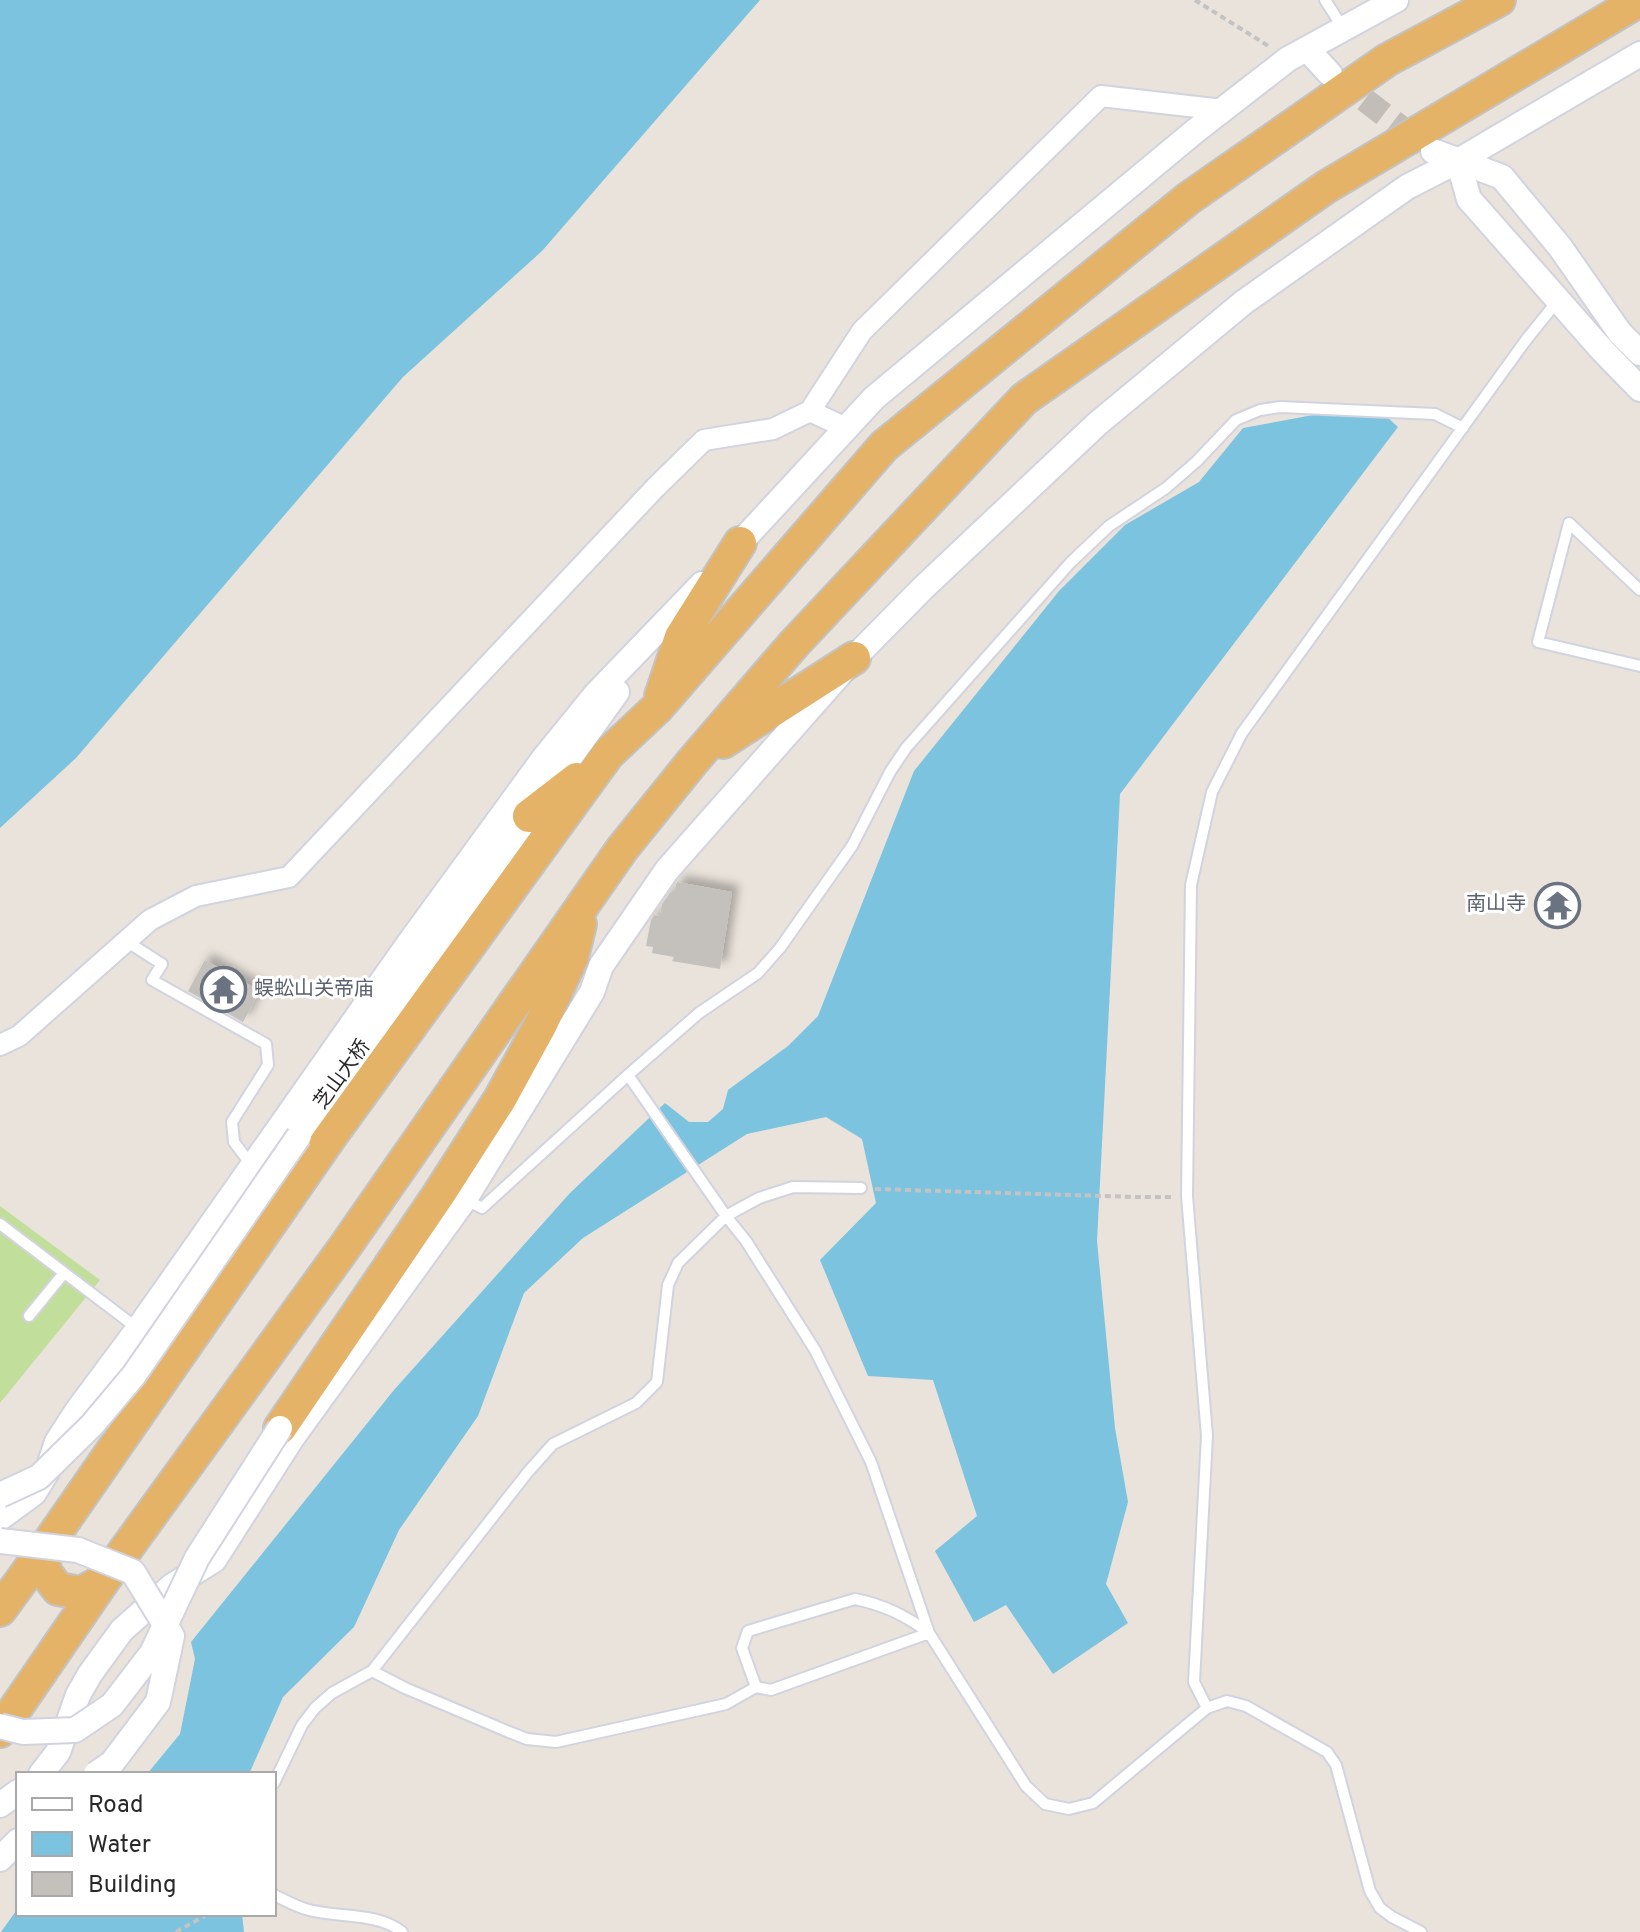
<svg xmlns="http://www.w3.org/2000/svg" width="1640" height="1932" font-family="Overpass,'Noto Sans SC',sans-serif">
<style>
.pitch{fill:#c1df9b}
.water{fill:#7bc3df}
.building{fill:#c4c0bb;filter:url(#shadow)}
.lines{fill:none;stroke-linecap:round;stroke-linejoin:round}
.tertiary-tunnel{stroke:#c2beb7;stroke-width:24;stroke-dasharray:24 12;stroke-linecap:butt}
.service-casing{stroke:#d1d3df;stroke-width:14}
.minor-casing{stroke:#d1d3df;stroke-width:24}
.tertiary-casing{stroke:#d1d3df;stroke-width:28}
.trunk-casing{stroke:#c3c3c3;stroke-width:36}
.path{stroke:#c3c3c3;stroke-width:4;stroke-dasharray:6 4;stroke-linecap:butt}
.service{stroke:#fff;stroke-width:10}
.minor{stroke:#fff;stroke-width:20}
.tertiary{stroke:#fff;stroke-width:24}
.trunk{stroke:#e4b368;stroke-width:32}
.tertiary-bridge-casing{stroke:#d1d3df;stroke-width:28;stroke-linecap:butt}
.tertiary-bridge{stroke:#fff;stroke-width:24}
.labels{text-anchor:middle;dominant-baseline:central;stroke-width:6;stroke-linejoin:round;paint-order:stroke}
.worship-label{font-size:20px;fill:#5b616d;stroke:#fff;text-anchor:end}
.street-label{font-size:20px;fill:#282828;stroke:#fff}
</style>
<defs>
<filter id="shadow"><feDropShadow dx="7" dy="-7" stdDeviation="4" flood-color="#0004"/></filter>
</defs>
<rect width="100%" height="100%" fill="#e9e3db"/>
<!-- pitch -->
<path class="pitch" d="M0 1206 100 1280 0 1403Z"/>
<!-- water -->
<path class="water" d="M0 0H760L542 251 403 377 76 758 0 828Z
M1324 413 1387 417 1398 427 1120 794 1097 1241 1115 1428 1128 1502 1106 1584 1128 1623 1053 1674 1006 1605 974 1622 935 1551 977 1516 933 1380 868 1376 820 1260 876 1203 862 1139 826 1117 747 1134 583 1238 524 1293 478 1416 399 1530 354 1627 283 1697 249 1774H147L180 1734 195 1659 191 1642 394 1390 570 1193 665 1103 689 1122H708L723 1109 728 1090 788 1046 818 1016 914 771 1059 591 1125 525 1199 482 1243 428Z
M18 1908V1914H242L244 1932H1Z"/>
<!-- building -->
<path class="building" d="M677 882 732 892 720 969 672 961 674 957 652 953 653 947 646 946 651 920 654 915 660 916 662 904 670 893H674Z
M205 960 260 991 243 1022 188 991Z"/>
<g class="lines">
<!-- tertiary-tunnel -->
<path class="tertiary-tunnel" d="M1336 78 1424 145"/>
<defs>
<path id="service" d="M1325 0 1343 28
M1640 590 1569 523 1538 642 1640 666
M126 941 162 964 152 980 266 1044 268 1065 232 1122 234 1142 252 1166
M628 1075 726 1216 746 1241 815 1350 871 1462 929 1633 1026 1786 1045 1804 1069 1809 1093 1803 1207 1708 1227 1701 1246 1706 1327 1752 1336 1765 1370 1891 1380 1908 1392 1917 1421 1932
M467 1200 482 1208 628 1075 699 1013 758 973 780 948 852 846 890 772 906 748 1070 563 1109 526 1166 488 1196 462 1236 420 1260 410 1280 407 1435 414 1463 428
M0 1224 137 1328
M29 1316 64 1273
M855 1599C884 1605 905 1615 929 1633L771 1690 756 1687 742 1648 748 1631Z
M372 1671 405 1688 509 1732 527 1739 556 1742 726 1704 756 1687
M1207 1708 1194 1682 1207 1436 1187 1196 1191 885 1212 792 1242 733 1526 340 1559 299
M274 1783 302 1725 315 1708 332 1693 372 1671 528 1472 553 1444 636 1403 657 1382 668 1285 678 1263 726 1216 759 1198 793 1187 861 1188
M274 1895C285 1900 297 1907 309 1910 339 1918 377 1912 402 1932"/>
<path id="minor" d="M810 411 846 428
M0 1045 19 1036 150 920 196 896 289 877 655 488 704 440 773 429 810 411 862 331 1101 96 1223 110"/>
<path id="tertiary" d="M1307 49 1330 74
M1433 151 1502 177 1560 247 1620 333 1640 353
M1458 161 1469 199 1603 351 1640 389
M730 554 874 398 1194 132 1288 59 1396 0
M299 1136 617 692
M0 1518 34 1493 47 1472 57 1442 77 1411 138 1329 407 946 544 758 596 694 702 584
M41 1774 58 1752 78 1695 90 1674 122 1630 172 1586 214 1560 292 1438 465 1199 592 992 601 966 667 870 854 658 923 588 1097 424 1244 302 1407 187 1458 161 1640 54
M0 1805 18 1792
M0 1859 18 1841"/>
<path id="trunk" d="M661 696 681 637 740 543
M723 742 854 658
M529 816 577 779
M280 1428 439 1194 500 1099 541 1024 572 957 580 924
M43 1551 45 1572 58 1589 81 1593 103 1581
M0 1610 43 1551 330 1137 608 754 657 708 884 446 1189 198 1387 60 1499 0
M0 1731 103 1581 344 1248 622 849 693 761 793 645 1024 399 1326 187 1640 0"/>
</defs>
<!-- service casing -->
<use href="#service" class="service-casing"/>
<!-- minor casing -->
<use href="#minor" class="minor-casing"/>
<!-- tertiary casing -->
<use href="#tertiary" class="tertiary-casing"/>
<!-- trunk casing -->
<use href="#trunk" class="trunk-casing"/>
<!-- path -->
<path class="path" d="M1195 0 1270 47
M875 1189 1136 1197H1174
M176 1932 208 1914"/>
<!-- service -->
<use href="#service" class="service"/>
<!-- minor -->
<use href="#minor" class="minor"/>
<!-- tertiary -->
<use href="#tertiary" class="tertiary"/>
<!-- trunk -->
<use href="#trunk" class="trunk"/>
<defs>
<path id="tertiary-bridge" d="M0 1495 39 1477 92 1425 134 1375 299 1136
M0 1541 78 1550 133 1572 172 1636 158 1702 112 1763 96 1774
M0 1726 23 1732 75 1730 112 1705 152 1653 197 1558 280 1428"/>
</defs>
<!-- tertiary-bridge casing -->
<use href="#tertiary-bridge" class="tertiary-bridge-casing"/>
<!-- tertiary-bridge -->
<use href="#tertiary-bridge" class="tertiary-bridge"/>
</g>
<!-- icons -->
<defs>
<symbol id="temple-ring" viewBox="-11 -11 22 22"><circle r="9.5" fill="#fff" stroke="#6b7280" stroke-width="1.5"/><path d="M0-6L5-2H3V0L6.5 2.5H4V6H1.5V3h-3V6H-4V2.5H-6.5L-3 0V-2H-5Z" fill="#6b7280"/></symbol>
</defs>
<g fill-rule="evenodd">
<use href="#temple-ring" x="1532" y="880" width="51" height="51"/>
<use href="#temple-ring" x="198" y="964" width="51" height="51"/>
</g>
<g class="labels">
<!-- worship labels -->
<g class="worship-label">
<text x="1526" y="905">南山寺</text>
<text x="254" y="990" text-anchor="start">蜈蚣山关帝庙</text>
</g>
<!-- street labels -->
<g class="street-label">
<text transform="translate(343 1075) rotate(-54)">芝山大桥</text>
</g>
</g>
<!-- legend -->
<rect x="16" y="1772" width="260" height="144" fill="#ffffff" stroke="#a9a9a9" stroke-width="2"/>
<rect x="32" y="1798" width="40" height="12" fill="#ffffff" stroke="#a9a9a9" stroke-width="2"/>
<text x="88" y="1812" font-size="24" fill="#282828">Road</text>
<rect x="32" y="1832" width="40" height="24" fill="#7bc3df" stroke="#a9a9a9" stroke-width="2"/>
<text x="88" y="1852" font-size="24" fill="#282828">Water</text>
<rect x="32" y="1872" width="40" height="24" fill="#c4c0bb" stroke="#a9a9a9" stroke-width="2"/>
<text x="88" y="1892" font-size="24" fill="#282828">Building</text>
</svg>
